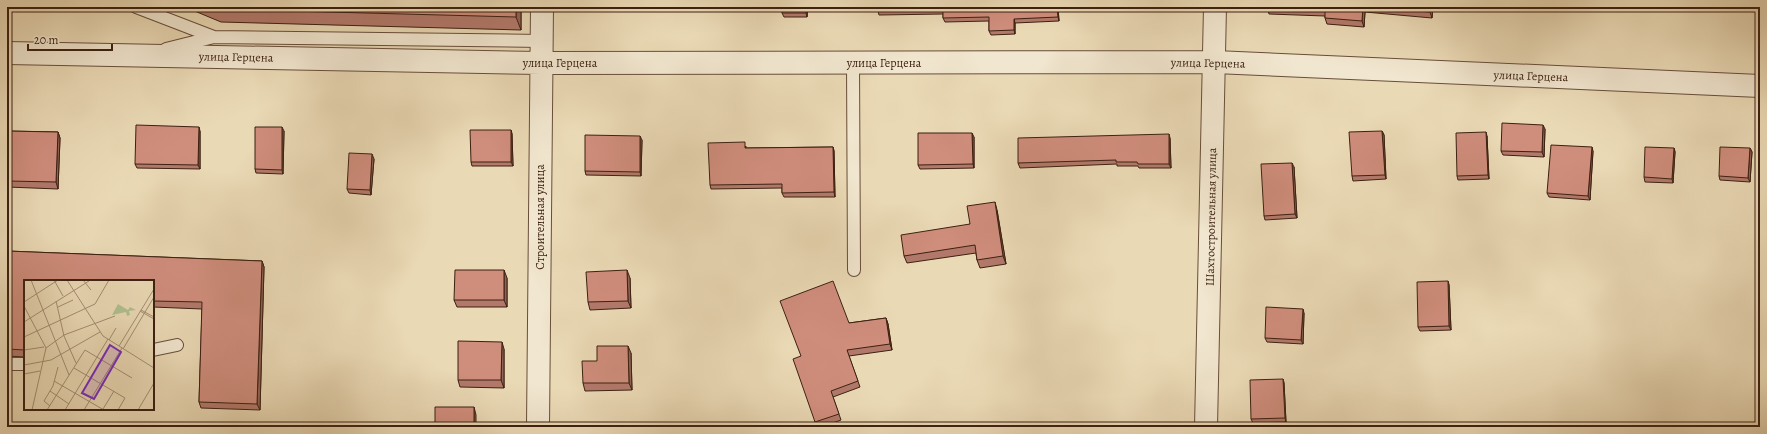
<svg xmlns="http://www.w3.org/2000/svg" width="1767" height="434" font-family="Alegreya,serif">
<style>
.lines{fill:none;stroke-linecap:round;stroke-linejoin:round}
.lane-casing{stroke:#684e3a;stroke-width:14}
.street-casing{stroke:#684e3a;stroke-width:24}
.lane{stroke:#f1e6cf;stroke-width:12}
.street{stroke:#f1e6cf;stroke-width:22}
.wall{fill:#b2796b;stroke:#3c2011}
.shaded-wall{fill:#916357;stroke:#3c2011}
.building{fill:#cf8d7c;stroke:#3c2011}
.labels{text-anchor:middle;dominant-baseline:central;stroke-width:3;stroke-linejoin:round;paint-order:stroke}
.street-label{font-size:12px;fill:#3c2011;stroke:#f1e6cf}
.inset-road{fill:none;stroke:#a48f73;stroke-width:1}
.view{fill:#7b2cbf;fill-opacity:0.15;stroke:#7b2cbf;stroke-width:2}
.inset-edge{fill:none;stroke:#3c2011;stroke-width:2}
</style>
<rect width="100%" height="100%" fill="#ead9b5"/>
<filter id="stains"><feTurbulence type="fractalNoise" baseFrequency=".005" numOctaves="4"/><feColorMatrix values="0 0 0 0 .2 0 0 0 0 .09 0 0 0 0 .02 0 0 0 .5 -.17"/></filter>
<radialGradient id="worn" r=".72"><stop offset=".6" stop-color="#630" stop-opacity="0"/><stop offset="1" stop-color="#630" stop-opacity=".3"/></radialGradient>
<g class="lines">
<defs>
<path id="lane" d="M136 7 214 37 541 41
M166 49 214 37
M853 63 854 270
M153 350 177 345
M7 364H25"/>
<path id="street" d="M7 53 541 63 1215 62 1760 86
M538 427 542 7
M1206 427 1215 7"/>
</defs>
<!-- lane casing -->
<use href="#lane" class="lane-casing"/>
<!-- street casing -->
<use href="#street" class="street-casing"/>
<!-- lane -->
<use href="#lane" class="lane"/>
<!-- street -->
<use href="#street" class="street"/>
</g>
<!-- wall -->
<path class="wall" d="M185 7H521V30L221 22Z
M695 7H725V11H696Z
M783 7H808L807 17H784L782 13Z
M1058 7 1059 21 1015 23V34L991 35 989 31V21L945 22 943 18V14L879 15 878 11Z
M1267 7H1433L1432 18 1365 12 1364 27 1327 24 1325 18V16L1269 14Z
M1545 129 1544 157 1503 155 1501 151Z
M511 130 512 134 513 166H472L471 162Z
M7 131 58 132 60 138 58 189 7 187Z
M200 131V169L137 168 135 164Z
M284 131 283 174 256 173 255 169Z
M1382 131 1384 135 1386 179 1353 181 1352 176Z
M1487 136 1489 179 1458 180 1457 176Z
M974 137V168L920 169 918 165Z
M1170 138 1171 168H1139L1138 166H1117V164L1020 168 1018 163Z
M642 140 641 176 586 175 585 171Z
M746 146V148L833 147 834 151 835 197H784L782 193V188L711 189 710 185Z
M1674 148 1675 152 1673 183 1645 182 1644 177Z
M1750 148 1752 152 1750 182 1720 180 1719 176Z
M1593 151 1590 200 1549 197 1547 193Z
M374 159 371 195 349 193 347 189Z
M1294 167 1297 218 1265 220 1264 216Z
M997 210 1006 264 980 268 977 260 976 253 907 263 904 256 970 224Z
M7 251 262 261 264 267 260 410 201 408 199 402 202 309 153 307V281H25V357L7 356Z
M507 278V307H457L454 300Z
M630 278 631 308 590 310 588 302Z
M1448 281 1449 285 1451 330 1420 331 1418 327Z
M1304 313 1303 344 1267 342 1265 338Z
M886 318 888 324 892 350 849 356 860 387 833 397 841 420 822 427H817L815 422 849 323Z
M504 349V388L460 387 458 380Z
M631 353 632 390 585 391 583 383 597 361Z
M1283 379 1284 383 1286 422 1253 423 1251 419Z"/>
<!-- shaded-wall -->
<path class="shaded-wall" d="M516 7H521V30L516 17Z
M806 7H808L807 17 806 13Z
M1057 7H1058L1059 21 1058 17Z
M1363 7 1365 12 1364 27 1362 21Z
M1431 7H1433L1432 18 1430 12Z
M1014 19 1015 23V34L1014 30Z
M1543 125 1545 129 1544 157 1542 152Z
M199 127 200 131V169L198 165Z
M282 127 284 131 283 174 282 170Z
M511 130 512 134 513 166 511 162Z
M1382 131 1384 135 1386 179 1385 175Z
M58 132 60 138 58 189 56 182Z
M1486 132 1487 136 1489 179 1488 175Z
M972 133 974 137V168L973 164Z
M1169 134 1170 138 1171 168 1169 164Z
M640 136 642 140 641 176 640 172Z
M833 147 834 151 835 197 834 192Z
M1592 147 1593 151 1590 200 1588 196Z
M1674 148 1675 152 1673 183 1672 179Z
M1750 148 1752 152 1750 182 1748 178Z
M372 154 374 159 371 195 370 190Z
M1292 163 1294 167 1297 218 1295 214Z
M995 202 997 210 1006 264 1003 256Z
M262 261 264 267 260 410 257 404Z
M504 270 507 278V307L504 300Z
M627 270 630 278 631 308 628 301Z
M1448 281 1449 285 1451 330 1449 326Z
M1303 309 1304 313 1303 344 1301 340Z
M886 318 888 324 892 350 890 344Z
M502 342 504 349V388L501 380Z
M628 346 631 353 632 390 629 383Z
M1283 379 1284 383 1286 422 1285 418Z
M8 398 9 402V427L8 425Z
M474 407 476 415V427H474Z"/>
<!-- building -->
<path class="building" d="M211 7H516V17L216 9Z
M783 7H806V13H782Z
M878 7H1057L1058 17 1014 19V30L989 31V17L943 18V10L878 11Z
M1267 7H1363L1362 21 1325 18V10L1267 8Z
M1368 7H1431L1430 12Z
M1502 123 1543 125 1542 152 1501 151Z
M136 125 199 127 198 165 135 164Z
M255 127H282V170L255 169Z
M470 130H511V162H471Z
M7 131 58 132 56 182 7 181Z
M1382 131 1385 175 1352 176 1349 132Z
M1486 132 1488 175 1457 176 1456 133Z
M918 133H972L973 164 918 165Z
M1169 134V164H1138L1137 162H1116V160L1018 163V138Z
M585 135 640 136V172L585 171Z
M745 142V148L833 147 834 192 782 193V184L710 185 708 143Z
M1551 145 1592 147 1588 196 1547 193Z
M1645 147 1674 148 1672 179 1644 177Z
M1720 147 1750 148 1748 178 1719 176Z
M349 153 372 154 370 190 347 189Z
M1292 163 1295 214 1264 216 1261 164Z
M995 202 1003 256 977 260 975 245 904 256 901 235 970 224 967 206Z
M7 251 262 261 257 404 199 402 202 302 153 301V281H25V350L7 349Z
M455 270H504V300H454Z
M627 270 628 301 588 302 586 272Z
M833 281 849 323 886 318 890 344 847 350 858 381 831 391 839 414 815 422 793 359 801 356 780 301Z
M1448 281 1449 326 1418 327 1417 282Z
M1266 307 1303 309 1301 340 1265 338Z
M458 341 502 342 501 380H458Z
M597 346H628L629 383H583L582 361H597Z
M1283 379 1285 418 1251 419 1250 380Z
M7 398H8V425H7Z
M435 407H474V427H435Z"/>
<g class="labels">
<!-- street labels -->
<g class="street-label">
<text transform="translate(236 57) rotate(1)">улица Герцена</text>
<text x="560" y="63">улица Герцена</text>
<text x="884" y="63">улица Герцена</text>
<text transform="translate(1208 63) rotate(1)">улица Герцена</text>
<text transform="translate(1531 76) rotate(2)">улица Герцена</text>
<text transform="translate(540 217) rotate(-90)">Строительная улица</text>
<text transform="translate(1211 217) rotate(-89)">Шахтостроительная улица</text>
</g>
</g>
<!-- overview -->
<g transform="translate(24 280)">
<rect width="130" height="130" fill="#ead9b5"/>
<path d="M94 24 104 30 106 27 112 30 105 31 106 35 103 36 102 32 88 35Z" fill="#b1c092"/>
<path class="inset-road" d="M7 0 45 95M30 0 39 16M43 0 79 56 130 88M59 0 67 10M32 21 40 56 52 83M0 22 34 0M0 26 22 68 8 130M34 27 49 20M117 30 130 37M116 31 130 39M0 42 65 1M0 57 71 24 85 0M85 60 92 48M95 66 130 9M22 68 40 55 91 36M99 69 130 17M0 70 20 67M0 85 27 80 76 52M50 88 101 118 94 130M0 94 16 91M30 101 80 130M26 111 45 124M26 126 20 121 29 106 34 87M79 129 90 111M23 130 61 70 108 98M41 130 84 59M60 130 98 68M114 130 130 103"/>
<path class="view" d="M86 65 97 72 70 119 58 113Z"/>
<rect width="130" height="130" class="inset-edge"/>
</g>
<!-- margin -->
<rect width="1767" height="434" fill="none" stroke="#ead9b5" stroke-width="24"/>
<rect x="8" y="8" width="1751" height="418" fill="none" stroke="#3c2011" stroke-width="2"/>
<rect x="12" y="12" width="1743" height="410" fill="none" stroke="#3c2011"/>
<!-- scale -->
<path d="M28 44v6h84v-6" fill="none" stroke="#3c2011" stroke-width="2"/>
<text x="34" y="44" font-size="12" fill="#3c2011" stroke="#f1e6cf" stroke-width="3" paint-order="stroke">20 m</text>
<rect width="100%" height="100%" filter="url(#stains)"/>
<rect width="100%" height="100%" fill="url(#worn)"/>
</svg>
